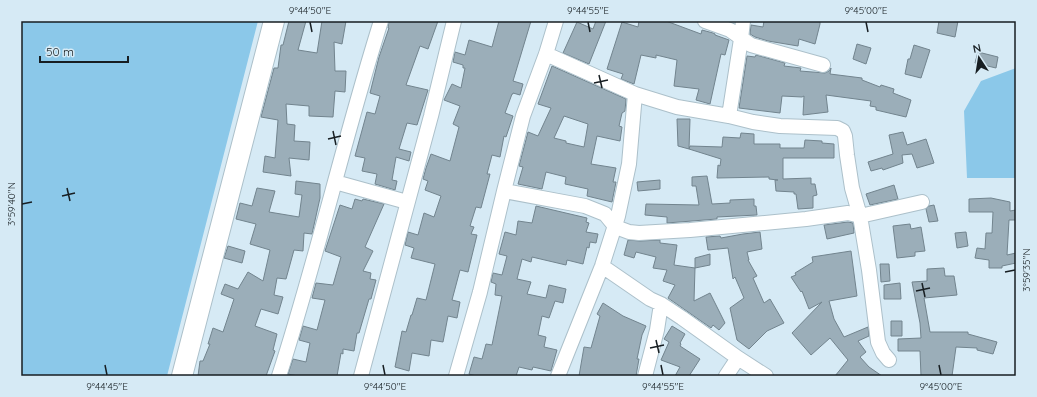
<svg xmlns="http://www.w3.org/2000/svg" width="1037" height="397" font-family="Quicksand,sans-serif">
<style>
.green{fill:#8bc8e9}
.building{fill:#9baeb9;stroke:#72848e;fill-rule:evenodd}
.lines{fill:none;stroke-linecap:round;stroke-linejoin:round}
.minor-casing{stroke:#acc0ca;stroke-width:16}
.secondary-casing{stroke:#acc0ca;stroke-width:22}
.minor{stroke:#fff;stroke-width:14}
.secondary{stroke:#fff;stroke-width:20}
.ticks{fill:none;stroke:#171e22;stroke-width:1.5}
.neatline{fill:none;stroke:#171e22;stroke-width:1.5}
.ticks-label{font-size:10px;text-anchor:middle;fill:#171e22}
</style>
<rect width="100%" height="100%" fill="#d6eaf5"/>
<!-- green -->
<path class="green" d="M21 21H258L167 376H21Z
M1016 68V178H967L964 111 981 81Z"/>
<!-- building -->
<path class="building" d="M289 21H306L298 50 317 53 322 21H346L342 44 334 42 335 71H346L345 92 335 91 333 117 309 116V106L286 104 287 124 295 125 294 141 310 142 309 160 289 158 291 176 263 172 265 156 275 158 278 120 261 117 274 68H278L281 45H283Z
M389 21H438L428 49 420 46 406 85 428 90 417 125 407 123 399 149 411 152 409 161 396 157 392 180 397 181 395 190 375 184 377 174 362 171 365 158 355 156 367 112 375 114 380 96 370 93 379 57 389 28H388Z
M499 21H531L513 81 523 84 520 95 513 93V94H512L505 113 513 116 506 137 504 136 500 157 492 155 487 174H490L481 208 476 207 470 226 474 227 471 234 477 235 468 272 460 270 452 300 460 302 457 318 448 316 443 342 431 340 429 356 412 353 409 371 395 367 402 331 406 332 411 315H412L417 298 426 300 435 264 411 258 414 248 405 245 408 232 418 235 424 213 434 217 441 196 425 190 428 181 423 179 426 168 431 154 450 161 459 127 453 124 460 106 444 100 452 84 461 88 465 68H463V65L453 62 455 52 465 55 469 40 492 47Z
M596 21H606L589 64 563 53 577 22 593 29Z
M639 21H666L701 34 702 30 713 33 715 34V35L729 40 725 55 721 54 710 104 696 100 699 89 674 86 677 60 656 55V58L641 55 634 84 621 79 623 74 607 69 622 22 638 27Z
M764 21H820V24L815 44 799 39 798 46 768 41 755 37 750 34 751 25 763 27Z
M939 21H958L955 37 937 33Z
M857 44 871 48 866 64 853 59Z
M914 45 930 50 921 78 905 74 908 59H910Z
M978 52 998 57 996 68 975 63Z
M756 55 785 63 784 66 801 68 800 71 825 73 829 71 831 68 830 74 862 78V80L880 87 881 85 894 89 893 93 911 100 906 117 876 110V107L870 106 871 101 826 95 828 112 803 115 804 96 802 97 782 96 780 113 739 108 747 56 755 57Z
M552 66 626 99 625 111 622 113 619 126 622 127 620 141 597 136 591 164 616 168 613 182H616L612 202 587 196 588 189 565 184 566 177 546 172 542 189 518 184 523 167 519 166 528 132 538 136 551 108 538 104ZM564 116 588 124 584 147 566 143V141L554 138Z
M677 119H690L689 149 678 146Z
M903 132 907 145 926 139 934 163 917 168 912 154 902 155 903 163 883 170 882 168 871 171 868 162 893 154 889 135Z
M741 133 754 134V144H780V148H804L805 140 822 141V143L834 144V158H783V179L811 178V184H815L817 195 813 196V208L798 209 796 194H794V192L776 191 775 180H778L769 179V177L717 178 718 165 720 166 721 159 689 149 690 146 722 147 723 137 740 138Z
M707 176 712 204 730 203V200L754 199V206H756L757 215 717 217V219L667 223V217L645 215 646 204 699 205 696 186H692V177Z
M660 180V189L638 191 637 182Z
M296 181 320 184V198L312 234 304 233 303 251 294 250 286 279 277 278 274 295 283 297 278 314 261 309 255 326 277 334 273 350 275 351 266 376H198L200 361H203L210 344H208L213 328 223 332 234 299 221 294 225 284 238 289 248 272 263 281 270 250 250 244 256 224 236 219 240 203 252 206 257 188 275 191 269 212 299 217 302 195 295 194Z
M894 185 898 199 870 205 866 194Z
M991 198 1010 202V211L1016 210V220H1009L1007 255 1016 253V263L1002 266V268H989V260L975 258 977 248 985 249 986 233H992L993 212H969V199Z
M355 199 362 201 363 199 384 204 365 247 373 251 363 271 371 273 370 279 376 280 371 299H369L359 333H357L354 351 343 349V354L341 353 337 376H298L288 374 293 359 306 362 310 343 299 340 303 326 317 330 325 300 312 298 316 283 333 285 341 257 325 251 340 205 352 209Z
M934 205 938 221 929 222 926 209 929 206Z
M536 206 587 218 586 222 589 223 586 232 598 234 596 243 590 242 589 248 587 247 583 264 567 260 566 265 532 257 531 262 522 259 517 279 531 282 527 294 546 298 549 285 566 289 563 303 555 301 549 318 542 316 538 335 546 337 544 347 557 350 551 371 533 367 532 370 519 367 516 376H476L469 374 474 357 482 359 486 344 492 345 502 296 495 295 496 284 491 282 493 273 502 275 507 256 499 254 505 232 516 235 518 221 532 223Z
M848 222 853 223 854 233 827 239 824 225Z
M910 224 911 229 921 227 925 251 915 252V256L897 258 893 226Z
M760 232 762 249 747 252 749 260H748L757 276 753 278 764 303 770 299 784 323 767 331 749 349 737 340 730 308 744 298 735 277 733 279 728 248 708 250 706 237 720 236 721 238 743 234Z
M966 232 968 246 957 248 955 233Z
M628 240 640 241 660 240V243L677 245 674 265 695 268V258L710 254V265L695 268 694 301 710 293 725 323 719 330 713 325 711 328 668 298 675 285 663 281 667 270 653 268 656 257 636 252 634 258 624 255Z
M228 246 245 251 242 263 224 258Z
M851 251 857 296 829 301 834 319 844 337 868 327 869 336 858 341 866 352 860 357 869 367 882 376H835L848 360 830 338 811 355 792 333 822 302 809 309 802 291 801 292 791 277 796 275 795 273 813 262 812 257Z
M880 264H889L890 281 881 282Z
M944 268 945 276H954L957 295 924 298 930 332H968V334L997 342 993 354 977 350V348L956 347 952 376H921L920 351H898V339L921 338 920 323 912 282 927 281V269Z
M900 283 901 299H884V285Z
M603 303 623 316 646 326 642 335 637 359H639L636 376H579L584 347 591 348 600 316 597 314Z
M891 321H902V336H891Z
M672 326 685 334 680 343 681 344 680 346 700 359 689 376H675L680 367 661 360 669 342 664 339Z"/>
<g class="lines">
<defs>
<path id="minor" d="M705 21 730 30 751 45 823 65
M546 54 635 94 677 107 729 116 753 122 780 126 837 128 843 131 845 136 847 155 852 188 860 216 869 270 878 342 883 353 889 360
M729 116 741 39 743 21
M335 182 407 202
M504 191 585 206 605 214 614 225 621 229 629 232 639 233 690 230 806 219 848 213 860 216 922 202
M602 266 650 299 661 304 682 318 738 358 766 376
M279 376C317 259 344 138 381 21
M361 376 431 116 454 21
M456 376 480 292 504 191 523 116 546 54 556 21
M558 376 602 266 618 216 629 164 635 94
M645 376 657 330 661 304
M726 376 738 358"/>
<path id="secondary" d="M182 376 274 21"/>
</defs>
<!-- minor casing -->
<use href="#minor" class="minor-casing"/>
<!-- secondary casing -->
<use href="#secondary" class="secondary-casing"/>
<!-- minor -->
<use href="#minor" class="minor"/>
<!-- secondary -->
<use href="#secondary" class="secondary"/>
</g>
<!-- ticks -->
<path class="ticks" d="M310 22 312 32M588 22 590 32M866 22 868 32M599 75 602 88M594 83 608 80M333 131 336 145M328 139 341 136M67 188 70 201M62 196 75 193M22 204 32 202M1005 272 1015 270M922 283 925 297M916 291 930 288M656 340 659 353M650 348 664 345M105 365 107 375M383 365 385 375M661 365 663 375M939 365 941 375"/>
<!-- border -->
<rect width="1037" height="397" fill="none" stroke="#d6eaf5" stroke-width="44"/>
<!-- north arrow -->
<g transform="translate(979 58) rotate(348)" stroke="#d6eaf5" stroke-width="3" paint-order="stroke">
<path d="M0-3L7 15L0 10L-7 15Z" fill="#171e22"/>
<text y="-6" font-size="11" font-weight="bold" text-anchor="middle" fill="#171e22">N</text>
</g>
<!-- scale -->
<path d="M40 56v6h88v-6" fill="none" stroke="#171e22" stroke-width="2"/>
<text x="46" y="56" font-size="12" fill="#171e22" stroke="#d6eaf5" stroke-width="3" paint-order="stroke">50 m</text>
<rect x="22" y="22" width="993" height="353" class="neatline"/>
<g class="ticks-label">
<text x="310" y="14">9°44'50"E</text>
<text x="588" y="14">9°44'55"E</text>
<text x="866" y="14">9°45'00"E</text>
<text transform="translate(11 204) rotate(-90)" y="4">3°59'40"N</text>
<text transform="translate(1026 270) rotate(-90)" y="4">3°59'35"N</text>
<text x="107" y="390">9°44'45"E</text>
<text x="385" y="390">9°44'50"E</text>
<text x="663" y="390">9°44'55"E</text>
<text x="941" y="390">9°45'00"E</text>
</g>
</svg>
